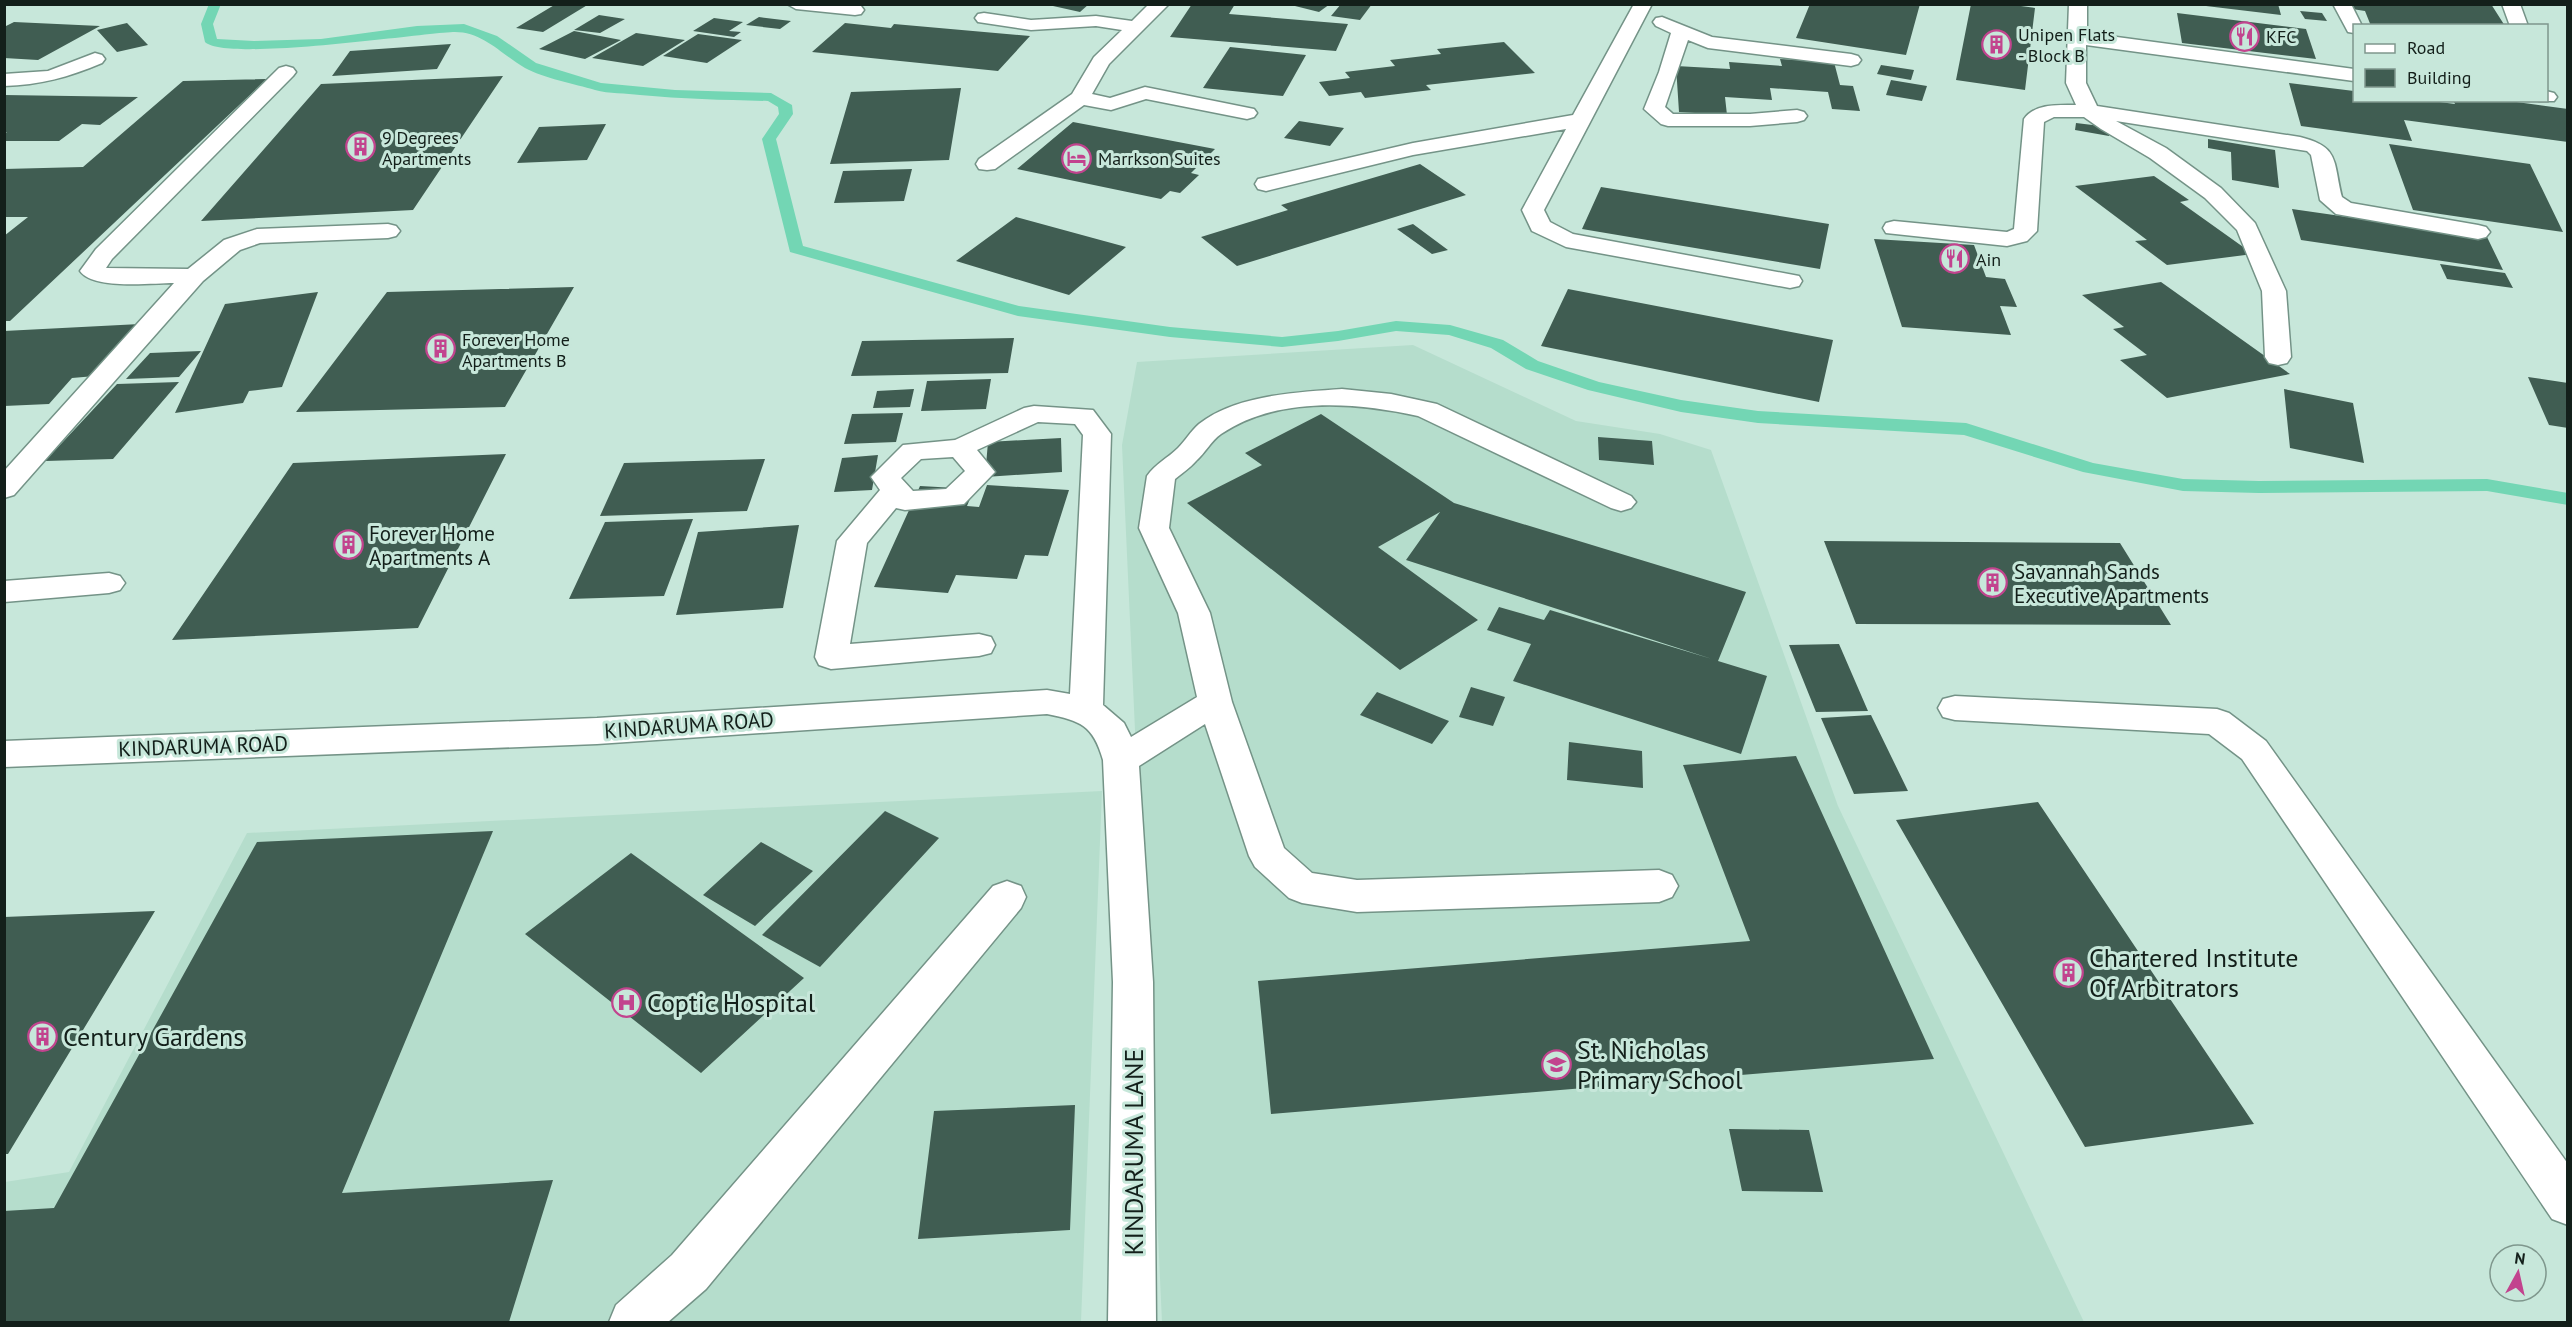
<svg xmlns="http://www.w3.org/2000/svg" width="2572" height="1327" font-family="'PT Sans',sans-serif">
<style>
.built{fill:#b5ddcc}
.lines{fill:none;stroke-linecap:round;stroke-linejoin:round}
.stream{fill:#73d6b4;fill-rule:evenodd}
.building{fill:#405d52}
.minor-casing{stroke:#749387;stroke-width:3}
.minor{fill:#fff;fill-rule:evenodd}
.labels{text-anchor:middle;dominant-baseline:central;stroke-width:6;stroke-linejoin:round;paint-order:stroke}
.far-poi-label{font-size:18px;fill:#131f1a;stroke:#c7e7da;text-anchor:start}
.poi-label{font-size:21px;fill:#131f1a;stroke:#c7e7da;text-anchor:start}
.street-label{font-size:21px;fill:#131f1a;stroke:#c7e7da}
.near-poi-label{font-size:26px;fill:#131f1a;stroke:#c7e7da;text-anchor:start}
.near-street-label{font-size:26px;fill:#131f1a;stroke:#c7e7da}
</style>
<rect width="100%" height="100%" fill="#c7e7da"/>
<!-- built -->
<path class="built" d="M1413 345 1576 421 1660 434 1711 450 1838 806 2084 1322H1162L1122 445 1137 362Z
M1102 791 1081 1322H5V1182L69 1172 247 833Z"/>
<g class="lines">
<!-- stream -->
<path class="stream" d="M209 4H221L213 24 217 39 254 41 321 39 417 26 464 24 497 36 536 63 601 83 675 90 771 93 792 105 793 114 776 139 803 246 1019 306 1170 327 1282 337 1338 331 1396 321 1450 325 1503 340 1538 361 1599 382 1681 400 1758 411 1966 423 2093 463 2183 479 2259 481 2487 479 2568 493V505L2487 491 2259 493 2183 491 2083 472 1964 435 1758 423 1681 412 1588 390 1526 369 1491 348 1449 335 1396 331 1338 341 1282 347 1170 337 1018 316 790 252 762 139 779 114 778 107 768 101C725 100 683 99 640 95 626 93 609 94 595 90 575 84 543 78 525 68 502 55 483 31 453 32 415 34 225 62 205 42L201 24Z"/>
</g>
<!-- building -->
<path class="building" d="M556 4H589L543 32 516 28Z
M1044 4H1089L1080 12Z
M1192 4H1235L1229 14 1348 24 1336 51 1170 37Z
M1287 4H1330L1319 12Z
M1341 4H1372L1360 20 1331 16Z
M1810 4H1920L1906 55 1796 38Z
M1971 4H2006L2035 8 2025 90 1956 80Z
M2206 4H2278L2281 15 2206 6Z
M2320 4H2491L2505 26H2371L2365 11Z
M2300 11 2322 13 2327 21 2305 19Z
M2177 13 2306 29 2316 59 2182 43Z
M599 15 625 19 600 33 574 30Z
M759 17 791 21 780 29 746 25Z
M714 18 743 22 729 31 741 32 734 37 693 31Z
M14 22 100 26 38 60 4 58V27Z
M127 23 148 45 117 52 97 30Z
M845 23 891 28 894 24 1030 36 998 71 812 52Z
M574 31 621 40 585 59 539 49Z
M636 33 685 40 643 66 592 58Z
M698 34 742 40 707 63 663 56Z
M1504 42 1535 73 1426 85 1431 90 1365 98 1361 92 1329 96 1319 82 1350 78 1345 72 1395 66 1390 60 1441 54 1437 49Z
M451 44 437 69 332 76 350 51Z
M1230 47 1306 55 1283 96 1203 88Z
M1780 59 1834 62 1840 85 1853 86 1860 111 1832 109 1828 92 1770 88 1772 100 1725 97 1727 115 1679 112 1676 66 1730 69 1729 62 1782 66Z
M1881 65 1914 70 1911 80 1877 74Z
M503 76 413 210 201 221 321 84Z
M267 79 10 321H4V236L28 217H4V169L83 167 183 81Z
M1891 80 1927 86 1922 101 1886 95Z
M2289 83 2354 91V100H2424L2455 104 2453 100H2502L2568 109V142L2404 120 2412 141 2301 126Z
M961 88 949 160 830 164 851 92Z
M4 95 138 97 100 125 82 124 59 141H4V134L7 132H4Z
M1299 121 1344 128 1330 146 1284 138Z
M1073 122 1215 149 1191 173 1199 175 1180 193 1170 191 1161 199 1017 169Z
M2076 123 2109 127V136L2075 130Z
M606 124 587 160 517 163 539 127Z
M2208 139 2275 150 2279 188 2232 180 2231 152 2208 148Z
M2389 144 2530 164 2563 232 2413 210Z
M1420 164 1466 195 1237 266 1201 237 1288 210 1281 205Z
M912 169 904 201 834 203 843 171Z
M2154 176 2189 200 2180 202 2253 254 2167 265 2135 241 2147 240 2075 186Z
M1601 187 1829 224 1820 269 1582 229Z
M2292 209 2487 237 2503 270 2301 240Z
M1016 217 1126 247 1069 295 956 261Z
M1413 224 1448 250 1432 254 1397 229Z
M1874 239 1974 245 1986 277 2005 279 2017 307 2000 306 2011 335 1902 327Z
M2440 264 2505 273 2513 288 2447 279Z
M2161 282 2290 374 2167 398 2120 360 2147 355 2113 329 2124 327 2082 295Z
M574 287 505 407 296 412 387 292Z
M1568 289 1833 340 1819 402 1541 346Z
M318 292 282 387 249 391 243 403 175 413 225 304Z
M140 324 95 376 72 378 49 404 4 406V331Z
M1014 338 1008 373 851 376 862 341Z
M201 351 179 377 126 379 150 353Z
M2528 377 2568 383V428L2549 425Z
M991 379 986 409 921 411 927 381Z
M179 382 113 459 45 461 117 384Z
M914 389 910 407 873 408 877 391Z
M2284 389 2353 403 2364 463 2290 448Z
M903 413 896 442 844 444 852 414Z
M1321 414 1454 503 1746 592 1718 661 1767 676 1741 754 1513 681 1531 644 1487 630 1499 607 1544 620 1550 610 1712 659 1406 560 1440 512 1378 547 1478 620 1400 670 1187 503 1262 465 1245 453Z
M1598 437 1652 441 1654 465 1599 460Z
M1061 438 1062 472 985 477 988 442Z
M506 454 418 628 172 640 293 463Z
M878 455 872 490 834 492 842 458Z
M765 459 747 511 600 516 624 463Z
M987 485 1069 490 1048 556 1025 555 1017 579 956 575 948 593 874 587 920 486 974 489 967 506 979 507Z
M693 519 664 596 569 599 605 522Z
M799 525 783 608 676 615 698 532Z
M1824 541 2120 543 2171 625 1856 624Z
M1839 644 1868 711 1816 712 1789 645Z
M1471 687 1505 697 1493 726 1459 717Z
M1377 692 1449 721 1432 744 1360 715Z
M1871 715 1908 791 1854 794 1821 718Z
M1569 742 1642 751 1643 788 1567 780Z
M1796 756 1934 1059 1271 1114 1258 981 1750 941 1683 765Z
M2038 802 2254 1124 2085 1147 1896 820Z
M885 811 939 838 820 967 762 935Z
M493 831 342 1193 553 1180 509 1322H4V1211L54 1208 257 842Z
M761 842 813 871 755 926 703 895Z
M631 853 804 978 701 1073 525 934Z
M155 911 8 1154H4V917Z
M1075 1105 1070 1230 918 1239 934 1111Z
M1729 1129 1809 1130 1823 1192 1742 1191Z"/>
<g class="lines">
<defs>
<path id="minor" d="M787 4H854L861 6 864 10 861 14 855 15 796 9Z
M1149 4H1169L1109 64 1092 94 1110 98 1145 87 1254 109 1257 113 1254 117 1247 119 1146 99 1111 110 1084 105 995 169 987 170 979 169 976 164 979 159 1072 94 1094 57 1122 30 1096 26 1031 30 978 22 975 18 978 14 984 13 1031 20 1096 16 1132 21Z
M1634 4H1652L1544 210 1550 222 1573 234 1799 276 1802 281 1799 286 1790 288 1566 247 1532 231 1522 210 1566 129 1413 155 1266 191 1258 189 1255 184 1258 179 1413 143 1573 115Z
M2069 4H2087V33L2354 69V81L2086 45V83L2097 106 2300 137C2340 147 2333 161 2342 197L2351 203 2478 225 2486 227 2490 232 2486 237 2478 239 2336 214 2320 200 2311 155 2307 151 2116 121 2166 148 2221 188 2255 223 2286 291 2291 357 2287 363 2278 365 2269 363 2265 357 2262 291 2237 230 2205 198 2150 158 2101 129 2084 117H2054L2044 122 2037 231 2027 241 2007 246 1886 233 1883 228 1886 223 1894 221 2007 232 2014 229 2024 119C2035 103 2059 105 2076 105L2066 83Z
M2333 4H2351L2362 26H2354V33L2348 32Z
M2502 4H2520L2528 26H2510Z
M1662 17 1712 37 1851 54 1858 56 1861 60 1858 64 1851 66 1708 48 1688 40 1665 107 1673 114H1750L1797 110 1804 112 1807 116 1804 120 1797 122 1750 126H1668L1661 124 1644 109 1659 72 1671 33 1656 26 1653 22 1656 18Z
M95 53 102 55 105 59 102 63C69 77 40 85 4 86V74L48 71Z
M286 66 293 68 296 72 293 76 112 259 106 268 188 269 224 240 257 229 388 224 396 226 400 231 396 236 388 238 260 243 240 250 203 281 14 495 4 498V471L174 283C152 283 93 290 80 271L96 249 279 68Z
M2546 91 2554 93 2557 97 2554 101H2539L2546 100Z
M1342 389 1391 394 1437 404 1631 496 1636 502 1631 508 1621 511 1611 508 1418 416C1355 402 1278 396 1221 434 1211 441 1205 453 1196 461 1190 468 1182 473 1175 479L1169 528 1210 613 1232 702 1284 848 1312 873 1357 880 1659 870 1672 875 1678 886 1672 897 1659 902 1357 912 1302 903 1289 898 1255 867 1249 856 1205 724 1139 766 1153 982 1156 1322H1108L1113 982 1103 760C1093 725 1081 721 1047 714L597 744 4 767V741L597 718 1047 690 1070 694 1083 435 1075 424 1038 422 977 450 995 472 964 504 905 510 896 508 867 543 850 644 979 634 991 637 995 645 991 653 979 656 831 669 819 665 815 657 837 541 880 490 871 477 903 445 955 440 1024 408 1034 406 1093 410 1111 434 1103 705 1124 723 1131 737 1197 697 1178 613 1139 528 1147 476C1155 464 1168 458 1178 448 1185 441 1191 431 1199 424 1235 395 1298 392 1342 389ZM953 457 965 471 946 489 913 491 901 478 921 459Z
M109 573 120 576 125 583 120 590 109 593 4 602V581Z
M1955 696 2217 709 2229 713 2266 741 2568 1164V1225L2552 1219 2242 759 2209 734 1955 720 1943 717 1938 708 1943 699Z
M1007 881 1021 886 1026 897 1021 908 706 1289 668 1322H609L616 1305 672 1255 993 886Z"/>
</defs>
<!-- minor casing -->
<use href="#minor" class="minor-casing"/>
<!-- minor -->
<use href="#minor" class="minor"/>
</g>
<!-- icons -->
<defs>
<symbol id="restaurant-ring" viewBox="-11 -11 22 22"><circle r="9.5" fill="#c7e7da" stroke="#c2438e" stroke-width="1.5"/><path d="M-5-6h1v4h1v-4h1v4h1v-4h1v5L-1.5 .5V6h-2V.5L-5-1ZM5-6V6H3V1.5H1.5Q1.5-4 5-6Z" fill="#c2438e"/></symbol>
<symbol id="building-ring" viewBox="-11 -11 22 22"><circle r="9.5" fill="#c7e7da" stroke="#c2438e" stroke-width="1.5"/><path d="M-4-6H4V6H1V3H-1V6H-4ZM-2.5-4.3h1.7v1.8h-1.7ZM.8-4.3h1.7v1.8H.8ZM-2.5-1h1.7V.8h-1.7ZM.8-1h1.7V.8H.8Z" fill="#c2438e"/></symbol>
<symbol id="hotel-ring" viewBox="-11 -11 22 22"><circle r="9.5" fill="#c7e7da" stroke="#c2438e" stroke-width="1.5"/><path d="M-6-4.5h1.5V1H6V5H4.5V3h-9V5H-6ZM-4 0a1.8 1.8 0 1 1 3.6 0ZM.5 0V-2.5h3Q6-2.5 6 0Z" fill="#c2438e"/></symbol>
<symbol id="hospital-ring" viewBox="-11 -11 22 22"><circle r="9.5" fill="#c7e7da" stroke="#c2438e" stroke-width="1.5"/><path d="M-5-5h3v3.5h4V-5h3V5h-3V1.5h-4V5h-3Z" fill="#c2438e"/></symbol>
<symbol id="school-ring" viewBox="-11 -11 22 22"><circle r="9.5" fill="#c7e7da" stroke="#c2438e" stroke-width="1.5"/><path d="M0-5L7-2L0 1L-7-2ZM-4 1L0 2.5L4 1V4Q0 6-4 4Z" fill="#c2438e"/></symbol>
</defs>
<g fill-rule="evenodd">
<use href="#restaurant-ring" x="2228" y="20" width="33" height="33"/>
<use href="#building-ring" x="1980" y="28" width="33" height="33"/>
<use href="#building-ring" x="344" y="130" width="33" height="33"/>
<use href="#hotel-ring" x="1060" y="142" width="33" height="33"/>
<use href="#restaurant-ring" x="1938" y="242" width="33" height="33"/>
<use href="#building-ring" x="424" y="332" width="33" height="33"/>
<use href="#building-ring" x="332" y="528" width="33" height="33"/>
<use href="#building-ring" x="1976" y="566" width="33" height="33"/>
<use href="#building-ring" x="2052" y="956" width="33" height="33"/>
<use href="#hospital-ring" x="610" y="986" width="33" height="33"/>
<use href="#building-ring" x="26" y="1020" width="33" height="33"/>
<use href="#school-ring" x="1540" y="1048" width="33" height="33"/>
</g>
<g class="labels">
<!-- far-poi labels -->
<g class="far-poi-label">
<text x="2018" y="34">Unipen Flats<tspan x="2018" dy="21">- Block B</tspan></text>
<text x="2266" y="36">KFC</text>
<text x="382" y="137">9 Degrees<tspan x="382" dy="21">Apartments</tspan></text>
<text x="1098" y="158">Marrkson Suites</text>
<text x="1976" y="259">Ain</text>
<text x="462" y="339">Forever Home<tspan x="462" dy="21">Apartments B</tspan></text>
</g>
<!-- poi labels -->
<g class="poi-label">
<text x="369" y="533">Forever Home<tspan x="369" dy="24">Apartments A</tspan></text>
<text x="2014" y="571">Savannah Sands<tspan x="2014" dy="24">Executive Apartments</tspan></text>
</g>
<!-- street labels -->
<g class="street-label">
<text transform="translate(689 725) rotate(-4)">KINDARUMA ROAD</text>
<text transform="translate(203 746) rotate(-2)">KINDARUMA ROAD</text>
</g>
<!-- near-poi labels -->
<g class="near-poi-label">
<text x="2089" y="957">Chartered Institute<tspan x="2089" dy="30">Of Arbitrators</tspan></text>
<text x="647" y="1002">Coptic Hospital</text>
<text x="63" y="1036">Century Gardens</text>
<text x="1577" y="1049">St. Nicholas<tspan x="1577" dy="30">Primary School</tspan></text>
</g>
<!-- near-street labels -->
<g class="near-street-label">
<text transform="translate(1133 1152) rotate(-90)">KINDARUMA LANE</text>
</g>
</g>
<!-- border -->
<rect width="2572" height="1327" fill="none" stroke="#131f1a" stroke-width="12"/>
<!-- legend -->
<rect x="2353" y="24" width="195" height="78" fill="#c7e7da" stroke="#7f978d" stroke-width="1.5"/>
<rect x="2365" y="44" width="30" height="9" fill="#ffffff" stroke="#7f978d" stroke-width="1.5"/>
<text x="2407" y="54" font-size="18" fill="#131f1a">Road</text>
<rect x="2365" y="69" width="30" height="18" fill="#405d52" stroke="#7f978d" stroke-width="1.5"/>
<text x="2407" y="84" font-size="18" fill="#131f1a">Building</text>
<!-- north arrow -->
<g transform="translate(2518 1273) rotate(8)"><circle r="28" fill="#c7e7da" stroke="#7f978d" stroke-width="1.5"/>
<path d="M0-4.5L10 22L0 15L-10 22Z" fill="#c2438e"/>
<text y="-9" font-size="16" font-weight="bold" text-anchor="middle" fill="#131f1a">N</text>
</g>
</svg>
